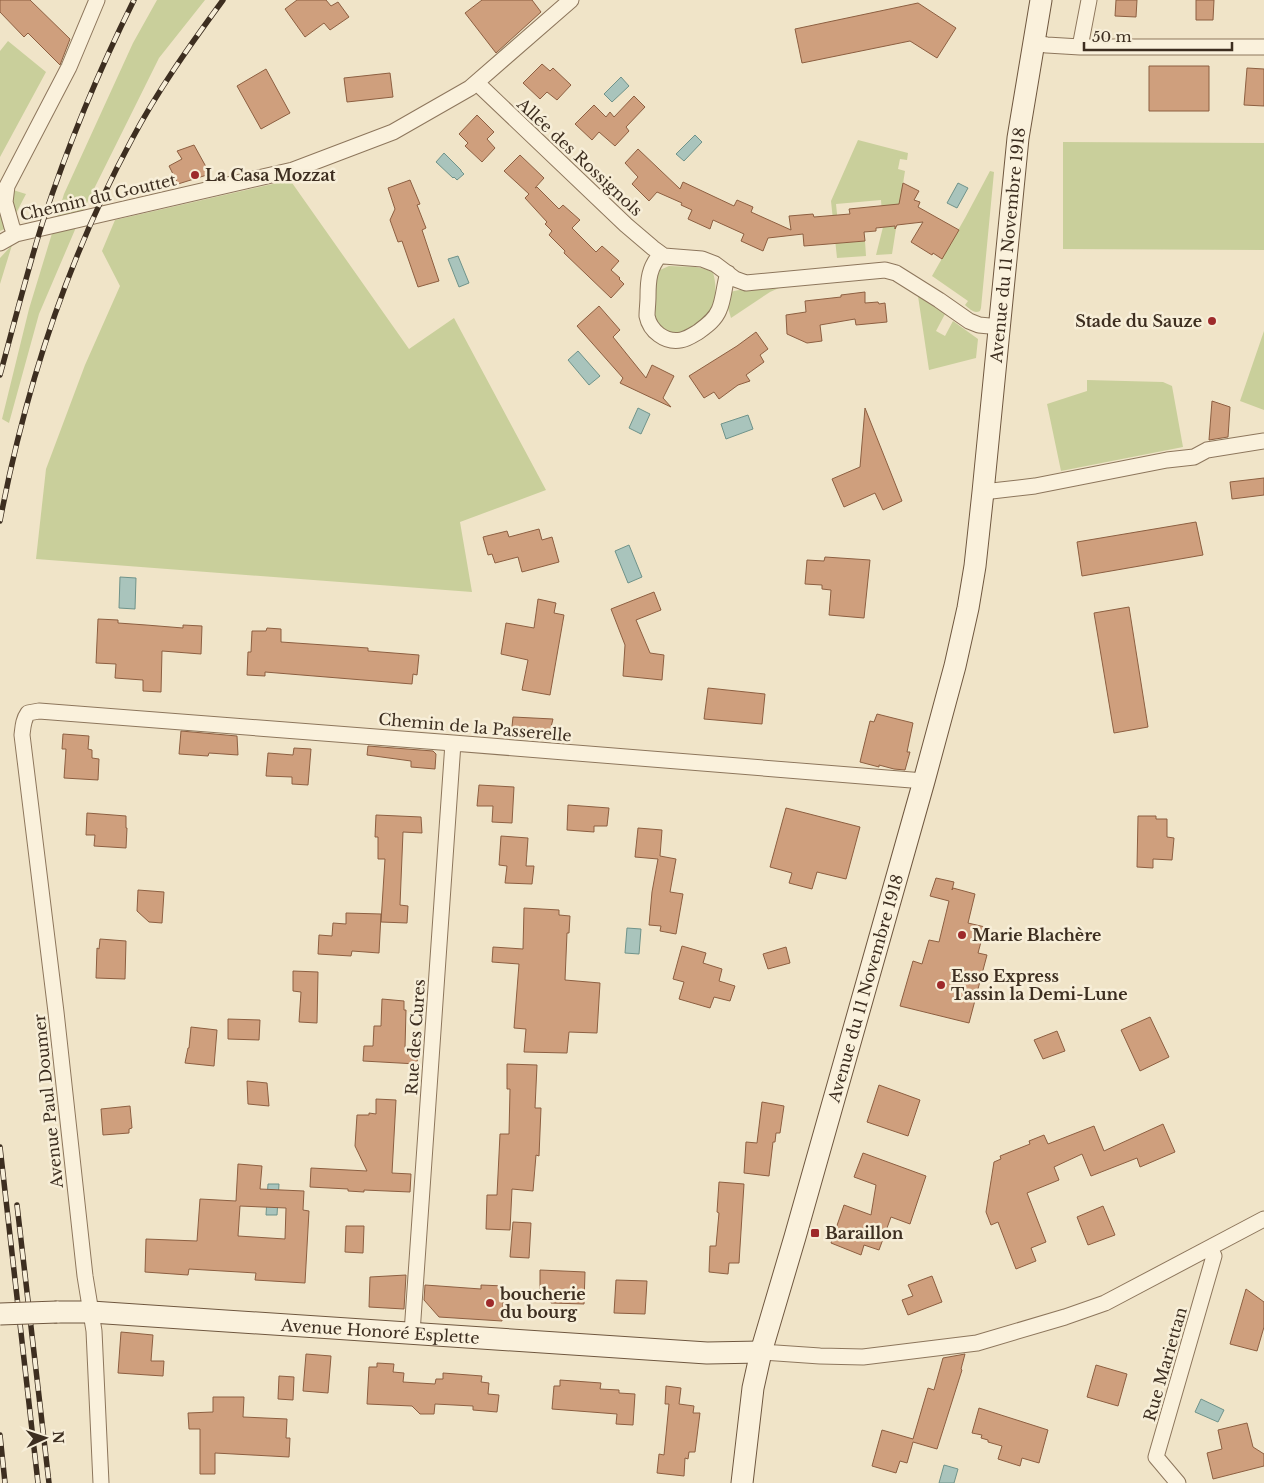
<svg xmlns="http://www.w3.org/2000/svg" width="1264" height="1483" font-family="'Libre Baskerville',serif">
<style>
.green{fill:#c9cf9b}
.water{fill:#a9c4bc;stroke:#6f938a}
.building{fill:#cf9f7d;stroke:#8d5f41;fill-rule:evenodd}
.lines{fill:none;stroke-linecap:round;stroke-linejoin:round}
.street-casing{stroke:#8d765c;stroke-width:17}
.secondary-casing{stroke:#6f573f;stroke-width:23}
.street{stroke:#faf1dc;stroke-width:15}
.secondary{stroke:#faf1dc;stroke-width:21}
.rail-casing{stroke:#3d2e20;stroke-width:5.5}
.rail{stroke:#f7eed8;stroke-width:4;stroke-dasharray:11;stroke-linecap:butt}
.secondary-bridge-casing{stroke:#6f573f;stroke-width:23;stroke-linecap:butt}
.secondary-bridge{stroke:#faf1dc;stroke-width:21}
.poi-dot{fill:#9e2a2b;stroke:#f7eed8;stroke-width:2}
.labels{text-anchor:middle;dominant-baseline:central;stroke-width:5;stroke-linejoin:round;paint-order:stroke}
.street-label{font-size:16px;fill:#3d2e20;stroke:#f7eed8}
.poi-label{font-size:16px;font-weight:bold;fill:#3d2e20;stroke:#f7eed8;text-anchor:start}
</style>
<rect width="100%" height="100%" fill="#f0e4c8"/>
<!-- green -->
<path class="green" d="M157 0H205L159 58 83 211 39 314 9 423 2 419 29 309 64 194 133 43Z
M8 41 46 72 0 157V51Z
M858 140 908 153 907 160 900 159 898 169 905 171 892 254 876 255 883 227 881 200 836 204 840 243 865 241 866 256 837 258 831 201Z
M1063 142 1264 143V250L1063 249Z
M990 171 994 172 981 308 980 311C974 314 970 309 965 305L968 301 932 276 965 218Z
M290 180 409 349 454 318 546 490 460 522 472 592 36 559 46 469 85 365 120 286 102 251 115 220Z
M0 186 26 194 9 227 0 231Z
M12 245 0 284V258Z
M669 266C685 267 698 265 713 272 716 284 717 295 712 307 706 322 680 339 663 330 659 327 656 322 653 318L656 274 660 270Z
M779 288 770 292 731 318 728 308 731 292C743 288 765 289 779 288Z
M918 296 945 314 936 331 945 336 953 321 978 339 976 358 929 370Z
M1264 331V410L1240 401Z
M1087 380 1163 382 1172 386 1183 447 1061 471 1047 404 1087 391Z"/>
<!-- water -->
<path class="water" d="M621 77 629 86 612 102 604 94Z
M695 135 702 142 684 161 676 154Z
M444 153 461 170V171L464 174 457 180 454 177 453 178 436 162Z
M958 183 968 188 957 208 947 203Z
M458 256 469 283 459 287 448 259Z
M578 351 600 376 589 385 568 360Z
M638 408 650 414 641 434 629 428Z
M748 415 753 429 726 439 721 424Z
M629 545 642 577 628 583 615 551Z
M120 577 136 578 135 609 119 608Z
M627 928 641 929 639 954 625 953Z
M268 1184H279L277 1215H266Z
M1201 1399 1224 1410 1218 1422 1195 1412Z
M944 1465 958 1469 954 1483H939Z"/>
<!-- building -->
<path class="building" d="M0 0H30L70 39 60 65 28 33 24 37 0 12Z
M297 0H326L331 6 338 2 349 17 330 30 324 23 305 37 285 9Z
M482 0H532L541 12 496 53 465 13Z
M1116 0H1137L1136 17 1115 16Z
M1196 0H1214L1213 20H1196Z
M918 3 956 28 937 58 910 41 802 63 795 29Z
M542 64 550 71 553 68 571 85 557 100 547 92 540 99 523 83Z
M1149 66H1209V111H1149Z
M1247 68 1264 69V106L1244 105Z
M266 69 290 113 261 129 237 86Z
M390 73 393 97 347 102 344 78Z
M634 96 645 107 626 127 629 131 615 146 599 132 592 140 575 124 594 105 606 117 610 112 614 117Z
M477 115 494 132 487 139 495 148 482 162 465 146 468 143 459 134Z
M194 145 210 174 178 184 169 166 182 159 177 151Z
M638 149 680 189 683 182 734 206 737 200 753 207 751 212 791 230 789 216 813 214 814 217 850 214 849 209 899 204 903 183 919 191 914 200 920 202 918 207 959 230 942 259 933 253 932 255 911 242 923 222 897 225 895 229V226L876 228V231L864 232 865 241 804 246 803 234 768 238 763 251 741 241 744 234 713 220 710 229 688 219 692 210 681 205 682 203 657 192 649 201 632 184 638 177 625 163Z
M520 155 544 178 535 188 537 187 559 209 563 205 580 220 572 228 596 252 602 246 619 261 611 270 620 278 619 279 624 284 611 298 564 253 565 251 549 235 552 231 545 224 547 222 525 198 529 194 504 171Z
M410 180 420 204 417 205 426 228 422 230 439 281 418 287 402 241 398 242 390 220 395 209 388 188Z
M865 292V303L878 302 879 304 885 303 887 322 856 325 855 319 820 325 822 341 807 343 787 334 786 315 806 312 805 301 841 297V295Z
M599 306 620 330 613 337 646 378 652 365 674 376 663 398 671 407 620 383 623 378 577 326Z
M756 332 768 349 760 355 764 362 746 375 750 381 738 385 719 399 714 392 704 398 689 376 737 346Z
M1212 401 1230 407 1228 437 1209 440Z
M865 408 902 501 883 510 875 493 844 507 832 479 860 467Z
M1264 478V495L1232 499 1230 482Z
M1196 522 1203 555 1082 576 1077 542Z
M539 529 542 540 552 537 559 562 522 572 518 557 495 563 492 554 488 555 483 537 507 531 509 537Z
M825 557 870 560 864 618 829 615 831 590 822 589V585L805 584 807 560 824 561Z
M654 592 661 610 636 620 650 653 664 655 662 680 623 676 625 645 611 609Z
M538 599 556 603 554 613 564 615 550 695 522 690 528 660 501 654 506 623 534 628Z
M1129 607 1148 727 1114 733 1094 613Z
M98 619 118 620V623L146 625 183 628V625L202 626 201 654 162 651 161 692 143 691V680L115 678 116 664 96 663Z
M267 628 281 629V642L368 648V651L419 655 417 675 413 674 412 684 265 672V676L247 675 248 652H251L252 631H266Z
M708 688 765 694 762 724 704 719Z
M877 714 913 723 907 752H910L905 770 894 769 879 765V767L860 762 870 721 874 722Z
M513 717 553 719 548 739 511 736Z
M181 731 237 736 238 755 209 753 208 756 179 754Z
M63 734 89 736 88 749 92 750V758L99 759 98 780 64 778 66 749H62Z
M368 746 433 751 436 754 435 769 411 767V761L367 755Z
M294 748 311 749 308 785 292 784V777L266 776 268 753 293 755Z
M479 785 514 787 512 823 492 822 493 806H477Z
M568 805 609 808 607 826H594V832L567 830Z
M786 808 860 827 846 879 817 872 812 889 789 883 792 873 770 867Z
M87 813 126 816V828H127L126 848 94 846 95 835H86Z
M376 815 421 817 422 833 403 832 400 905 408 906 407 923 381 922 385 859H378V837H375Z
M1138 816H1156V819H1167V837L1174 838 1172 860 1153 859V868L1137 867Z
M638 828 662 830 660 856 676 859 670 892 683 894 676 934 660 931 661 926 649 925 652 892 658 859 635 857Z
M501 836 528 838 526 866H534L532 884 505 883 507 866 499 865Z
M936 878 954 882 952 890 953 888 975 894 968 923 985 927 978 953 987 955 969 1023 900 1006 913 961 922 964 929 940 939 942 949 901 930 896Z
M138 890 164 892 162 923 149 922 137 911Z
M524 908 559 910V915L570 916 569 933H567L565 980 600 983 597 1033 569 1032 567 1053 524 1052 526 1029 514 1028 519 964 492 962 493 947 523 949Z
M346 913 381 914 379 953 352 951 351 956 318 954 319 935 332 936 333 923 346 924Z
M100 939 126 941 125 979 96 978 97 948 99 949Z
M682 946 706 953 703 963 722 969 719 981 735 986 730 1001 714 997 710 1008 679 999 684 982 673 979Z
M786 947 790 963 768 969 763 954Z
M293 971 318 972 317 1023 299 1022 301 992 293 991Z
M382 999 404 1001V1010H406L405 1048 418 1049 417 1064 363 1061 364 1046H373L374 1026H381Z
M1150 1017 1169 1057 1140 1071 1121 1030Z
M228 1019 260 1020 259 1040 228 1039Z
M191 1027 217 1030 214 1066 185 1063 188 1048H189Z
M1057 1031 1065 1051 1043 1059 1034 1040Z
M507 1064 537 1065 535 1108H541L539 1156 536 1155 533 1191 512 1189 510 1230 486 1229 487 1195H497L500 1134H509L510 1089H507Z
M247 1081 267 1083 269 1106 248 1104Z
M879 1085 920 1100 908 1136 867 1122Z
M376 1099 396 1100 392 1173 411 1174 410 1192 364 1190V1192L348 1191V1189L310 1187 311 1168 367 1171 355 1146 357 1115H369V1113L376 1114Z
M762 1102 784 1106 780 1133H776L775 1142H773L769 1176 744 1173 746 1142 757 1143Z
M130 1106 132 1128 129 1129V1133L103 1135 101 1109Z
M1163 1124 1175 1152 1140 1167 1137 1158 1091 1176 1082 1154 1054 1167 1059 1180 1027 1193 1046 1242 1031 1248 1036 1261 1016 1269 998 1222 991 1225 986 1212 994 1162 1001 1159 1000 1156 1030 1144 1029 1141 1044 1135 1048 1144 1094 1126 1104 1151Z
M863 1153 926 1176 910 1224 891 1217 879 1250 864 1245 861 1255 831 1243 844 1205 871 1215 876 1185 854 1177Z
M238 1164 262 1166 260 1189 304 1191 303 1210 309 1211 305 1283 255 1280 256 1273 189 1269 188 1275 145 1272 146 1239 197 1241 200 1199 236 1201ZM240 1206 286 1208 285 1239 238 1236Z
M719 1182 744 1184 739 1263H729L728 1274 709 1272 710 1246H716L719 1213 717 1212Z
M1103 1206 1115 1235 1088 1245 1077 1217Z
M513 1222 531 1223 529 1258 510 1257Z
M346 1226H364L363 1253 345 1252Z
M540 1270 585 1272 584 1304 551 1303V1299L540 1298Z
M406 1275 404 1309 369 1307 370 1277Z
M932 1276 942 1302 908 1315 902 1300 913 1296 908 1285Z
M616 1280 647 1281 645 1314 614 1313Z
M425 1285 481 1289V1285L504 1286 502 1321 439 1317 424 1300Z
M1246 1289 1264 1302V1327L1257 1351 1230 1344Z
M121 1332 153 1335 151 1361H164L163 1376 118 1373Z
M306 1354 331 1356 328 1393 303 1391Z
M965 1354 961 1369 962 1370 937 1449 913 1442 907 1463 900 1461 896 1473 872 1466 882 1430 913 1439 928 1388 934 1390 943 1358Z
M377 1363 394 1364 393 1372 404 1373 403 1382 435 1384 436 1379H443V1373L482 1376 481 1382 489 1383 488 1394 499 1395 497 1412 473 1410V1406L435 1404 434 1414H420L412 1406 367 1404 369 1367H377Z
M1096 1365 1127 1374 1118 1406 1087 1397Z
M279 1376 294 1377 293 1400 278 1399Z
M560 1380 601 1383 600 1389 619 1390V1393L635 1394 633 1425 616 1424 617 1414 552 1409 554 1386H560Z
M666 1386 681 1388 679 1404 694 1406 693 1413H700L695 1452H689L688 1459 685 1458 684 1476 657 1473 659 1454 664 1455 669 1404H665Z
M213 1397H244L243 1417 287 1419 286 1438H290L289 1457 215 1453V1474H200V1429H189L188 1413 213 1412Z
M979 1408 1048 1430 1039 1463 1022 1458 1020 1466 998 1459 1002 1446 988 1442V1440L981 1438 982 1435 972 1433Z
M1247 1423 1253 1447 1264 1454V1466L1213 1479 1207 1453 1222 1449 1218 1430Z"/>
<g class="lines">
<defs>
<path id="street" d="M1033 43 1047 45 1080 47H1264
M1080 47 1089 0
M477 83 626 225 653 248 664 256 702 259 715 264 735 279 746 283 885 270 896 273 939 300 969 321 979 325 1000 327
M16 234 12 227 5 202 7 186 69 67 97 0
M0 243 16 234 293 170 393 132 470 88 571 0
M661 254C649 267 648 280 648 297 648 303 647 310 647 316 650 331 665 343 681 340 687 339 693 335 698 332 706 326 715 320 719 310 724 299 724 285 728 273
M983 492 1035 486 1167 460 1194 457 1207 450 1264 441
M412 1333 453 743
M761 1352 820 1356 863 1357 977 1343 1065 1317 1105 1303 1264 1219
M101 1483 94 1331 85 1276 56 1012 22 735C23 727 23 720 28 713L39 711 453 743 924 781
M1178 1483 1156 1457 1214 1256 1210 1248"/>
<g id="secondary">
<path id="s1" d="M57 1312H91L707 1353 761 1352"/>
<path id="s2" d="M742 1483 753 1388 761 1352 795 1237 924 781 955 666 968 608 975 566 983 492 1018 138 1041 0"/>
</g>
</defs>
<!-- street casing -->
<use href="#street" class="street-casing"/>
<!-- secondary casing -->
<use href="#secondary" class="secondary-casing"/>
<!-- street -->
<use href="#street" class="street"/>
<!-- secondary -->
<use href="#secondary" class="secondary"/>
<defs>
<path id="rail" d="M0 375C14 324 27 272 43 221 68 145 98 72 134 0
M0 521C25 389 68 258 132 139 158 90 190 45 223 0
M0 1147 38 1483
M17 1205 49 1483
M0 1435 5 1483"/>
</defs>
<!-- rail casing -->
<use href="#rail" class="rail-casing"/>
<!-- rail -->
<use href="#rail" class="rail"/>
<defs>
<path id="secondary-bridge" d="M0 1314 57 1312"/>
</defs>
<!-- secondary-bridge casing -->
<use href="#secondary-bridge" class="secondary-bridge-casing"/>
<!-- secondary-bridge -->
<use href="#secondary-bridge" class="secondary-bridge"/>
</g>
<!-- markers -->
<g class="poi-dot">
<circle cx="195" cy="175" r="5"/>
<circle cx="1212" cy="321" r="5"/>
<circle cx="962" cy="935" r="5"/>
<circle cx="941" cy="985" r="5"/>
<rect x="810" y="1228" width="10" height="10" rx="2.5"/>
<circle cx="490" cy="1303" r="5"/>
</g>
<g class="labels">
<!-- street labels -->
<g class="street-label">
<text transform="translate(580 157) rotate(43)">Allée des Rossignols</text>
<text transform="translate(98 197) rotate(-13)">Chemin du Gouttet</text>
<text stroke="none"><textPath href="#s2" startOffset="1270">Avenue du 11 Novembre 1918</textPath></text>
<text transform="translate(475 727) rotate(5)">Chemin de la Passerelle</text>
<text stroke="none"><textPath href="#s2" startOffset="511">Avenue du 11 Novembre 1918</textPath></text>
<text transform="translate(415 1037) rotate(-86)">Rue des Cures</text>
<text transform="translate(48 1101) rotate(-96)">Avenue Paul Doumer</text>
<text stroke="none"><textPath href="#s1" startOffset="324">Avenue Honoré Esplette</textPath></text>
<text transform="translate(1165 1364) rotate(-74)">Rue Mariettan</text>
</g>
<!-- poi labels -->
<g class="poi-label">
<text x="205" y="175">La Casa Mozzat</text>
<text x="1202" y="321" text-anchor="end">Stade du Sauze</text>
<text x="972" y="935">Marie Blachère</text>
<text x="951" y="976">Esso Express<tspan x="951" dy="18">Tassin la Demi-Lune</tspan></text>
<text x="825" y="1233">Baraillon</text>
<text x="500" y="1294">boucherie<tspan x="500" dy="18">du bourg</tspan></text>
</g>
</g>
<!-- north arrow -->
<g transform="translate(45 1438) rotate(87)" stroke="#f7eed8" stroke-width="4" paint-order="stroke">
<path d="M0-4L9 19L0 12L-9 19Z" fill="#3d2e20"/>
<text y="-8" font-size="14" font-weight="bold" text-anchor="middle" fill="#3d2e20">N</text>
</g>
<!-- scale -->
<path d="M1084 42v8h148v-8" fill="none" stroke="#3d2e20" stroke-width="2.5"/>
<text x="1092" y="42" font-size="15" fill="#3d2e20" stroke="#f7eed8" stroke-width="4" paint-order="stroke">50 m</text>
</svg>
